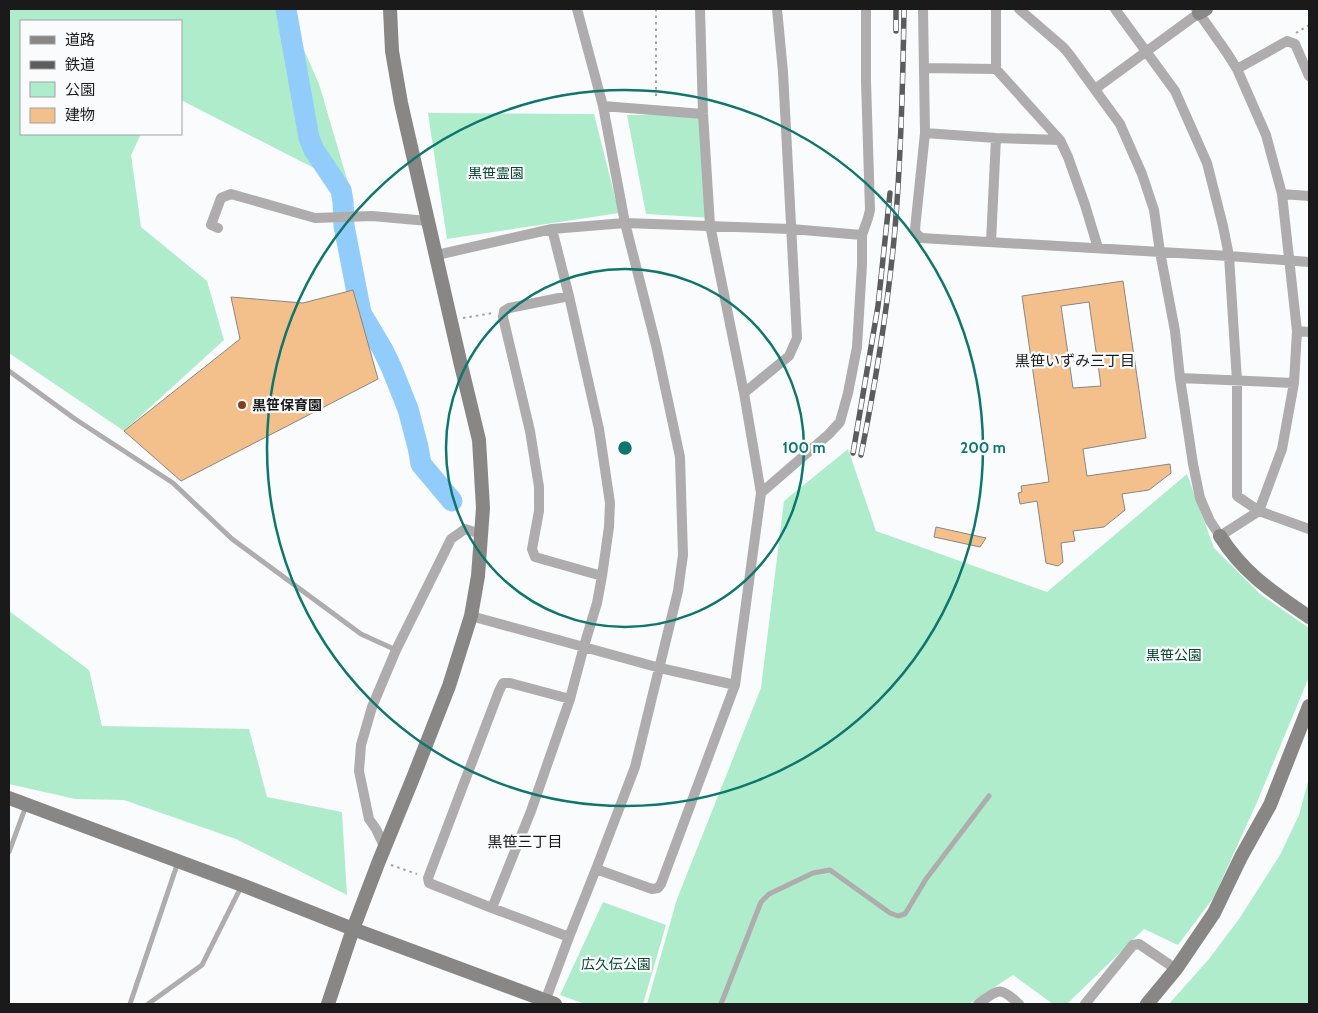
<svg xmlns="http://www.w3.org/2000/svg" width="1318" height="1013" font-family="Cabin,'Noto Sans JP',sans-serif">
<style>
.green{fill:#aeeccc}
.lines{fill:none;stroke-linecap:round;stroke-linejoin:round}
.river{stroke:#92ccfa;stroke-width:21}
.building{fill:#f3c08c;stroke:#888684;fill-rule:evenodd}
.path{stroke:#a2a2a4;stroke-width:2;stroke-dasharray:2.5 4;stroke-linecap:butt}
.lane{stroke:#aeacac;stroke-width:5}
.street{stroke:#aeacac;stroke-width:10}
.secondary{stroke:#888786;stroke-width:14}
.rail-casing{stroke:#5c5c5d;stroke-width:5.5}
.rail{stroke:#fafbfd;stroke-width:4;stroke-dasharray:11;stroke-linecap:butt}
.ring{fill:none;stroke:#0f766e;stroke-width:2.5}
.poi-dot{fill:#853e1d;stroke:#fafbfd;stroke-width:2}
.labels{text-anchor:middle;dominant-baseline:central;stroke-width:4.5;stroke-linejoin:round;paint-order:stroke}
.park-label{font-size:14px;fill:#0b462f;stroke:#fafbfd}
.poi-label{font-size:14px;font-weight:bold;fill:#1a1a1b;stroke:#fafbfd;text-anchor:start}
.neighbourhood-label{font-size:15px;fill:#1a1a1b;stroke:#fafbfd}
.centre{fill:#0f766e;stroke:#fafbfd;stroke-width:2.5}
.ring-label{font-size:15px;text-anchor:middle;font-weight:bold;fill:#0f766e;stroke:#fafbfd;stroke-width:4.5;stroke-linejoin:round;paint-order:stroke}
</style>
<rect width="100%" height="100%" fill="#fafbfd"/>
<!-- green -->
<path class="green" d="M9 9H282L287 12 319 84 349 186 181 100V21H21V134H141L131 155 141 227 207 281 224 340 124 431 9 353Z
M428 113 594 114 619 213 447 239Z
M703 114 714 218 646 214 627 115Z
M848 449 876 531 1047 592 1187 474 1214 548 1260 594 1309 628V677L1257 802 1214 897 1178 945 1144 929 1067 1004H1053L1013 975 969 1004H647L677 899 761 688 784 501Z
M9 611 89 670 102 726 249 729 267 797 342 812 347 895 236 839 124 800 75 799 9 784Z
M1309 778V1004H1169L1209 959 1239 919 1280 855 1299 815Z
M603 902 666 925 643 1004H585L560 995Z"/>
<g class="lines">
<!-- river -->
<path class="river" d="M286 9 309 138 314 150 341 190 343 201 344 226 361 313 383 350 392 369 408 409 418 447 421 464 452 501"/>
</g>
<!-- building -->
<path class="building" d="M1123 281 1146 438 1083 449 1087 476 1170 464 1171 473 1149 490 1122 494 1125 510 1104 527 1073 531 1075 541 1061 543 1063 562 1058 566 1046 563 1037 501 1020 504 1018 493 1022 492 1021 486 1049 482 1022 296ZM1089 302 1101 386 1073 388 1061 306Z
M353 290 378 379 181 481 124 431 240 339 231 297 303 303Z
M936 527 986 538 980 547 934 537Z"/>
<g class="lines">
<!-- path -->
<path class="path" d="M656 9V99
M1296 33 1309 25
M463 318 493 313
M391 865 417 874"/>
<!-- lane -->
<path class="lane" d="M9 371 75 419 173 483 232 539 361 634 396 650
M9 852 26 806
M130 1004 178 862
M148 1004 202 965 242 885
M721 1004 761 902 769 894 813 873 830 870 890 913 898 916 905 914 926 879 989 796"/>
<!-- street -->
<path class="street" d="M923 9 925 133 915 229 916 233 921 238 1229 256 1309 262
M996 9V69
M1019 9 1063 47 1069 54 1120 124 1142 174 1154 210 1160 252 1175 331 1180 378 1193 464 1200 498 1210 521 1220 536 1259 511 1282 449 1294 383 1297 331 1282 194 1266 135 1237 69 1227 53 1196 9
M1115 9 1175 91 1207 163 1223 226 1229 256 1237 381V496L1259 511 1309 529
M924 68 996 69 1060 140 1068 157 1085 205 1098 248
M1237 69 1287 41 1295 44 1309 76
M1095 89 1199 13
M603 106 703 114
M925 133 996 138 1060 140
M1282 194 1309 196
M218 228 211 225 221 198 231 194 315 218 372 216 428 221
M991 242 996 138
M437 255 552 229 625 223 791 229 862 235
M569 296 509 308 504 311 503 317 530 431 539 487V511L532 549 535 557 602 576
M1297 331 1309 332
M1180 378 1294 383
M744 393 789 356 797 338 783 72 777 9
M761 493 829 434 840 422 848 393 857 347 862 265V235L868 218 870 210 866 81V9
M471 616 660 668 735 685
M385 848 376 829 369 819 359 771 361 745 372 707 396 650 451 539 465 529 481 534
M596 869 652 889 658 888 661 884 735 685 761 493 744 393 710 225 703 114 700 9
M492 908 531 811 570 699 584 646 597 603 602 576 609 527 610 503 599 429 569 296 552 229
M569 937 492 908 429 883 428 878 499 691 503 683H510L570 699
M544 1004 569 937 596 869 635 767 678 591 683 555 680 457 656 345 625 223 603 106 577 9
M978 1004C998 990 999 985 1019 1004
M1085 1004 1133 945 1139 944 1176 969"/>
<!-- secondary -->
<path class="secondary" d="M1199 13 1206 9
M1220 536C1244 574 1273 592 1309 617
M9 798 242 885 353 929 555 1004
M328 1004 353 929 379 861 413 778 449 686 471 616 478 576 483 508 479 440 460 361 401 103 392 51 390 9
M1147 1004 1176 969 1214 913 1241 857 1270 805 1309 706"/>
<defs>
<path id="rail" d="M896 31V9
M853 453 878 306 890 193
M861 455C876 381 888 305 895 229 901 156 903 82 904 9"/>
</defs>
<!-- rail casing -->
<use href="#rail" class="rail-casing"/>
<!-- rail -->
<use href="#rail" class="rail"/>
</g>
<!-- distance rings -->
<g class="ring">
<circle cx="625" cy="448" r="179"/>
<circle cx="625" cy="448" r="358"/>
</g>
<!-- markers -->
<circle class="poi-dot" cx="242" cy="405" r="5"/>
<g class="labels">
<!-- park labels -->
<g class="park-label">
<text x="496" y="173">黒笹霊園</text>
<text x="1174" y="655">黒笹公園</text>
<text x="616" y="964">広久伝公園</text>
</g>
<!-- poi labels -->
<g class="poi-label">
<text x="252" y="405">黒笹保育園</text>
</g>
<!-- neighbourhood labels -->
<g class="neighbourhood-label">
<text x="1075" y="361">黒笹いずみ三丁目</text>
<text x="525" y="842">黒笹三丁目</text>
</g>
</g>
<circle cx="625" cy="448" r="8" class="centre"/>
<g class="ring-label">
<text x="804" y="453">100 m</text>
<text x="983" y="453">200 m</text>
</g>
<!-- border -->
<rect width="1318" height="1013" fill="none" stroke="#1a1a1b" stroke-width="20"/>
<!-- legend -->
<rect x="20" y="20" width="162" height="115" fill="#fafbfd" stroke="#a0a1a3"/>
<rect x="30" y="36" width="25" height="8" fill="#888786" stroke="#a0a1a3"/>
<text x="65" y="45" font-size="15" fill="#1a1a1b">道路</text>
<rect x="30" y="61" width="25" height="8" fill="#5c5c5d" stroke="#a0a1a3"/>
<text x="65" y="70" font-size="15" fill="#1a1a1b">鉄道</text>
<rect x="30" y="82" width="25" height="15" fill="#aeeccc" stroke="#a0a1a3"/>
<text x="65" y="95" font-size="15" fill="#1a1a1b">公園</text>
<rect x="30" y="108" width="25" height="15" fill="#f3c08c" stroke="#a0a1a3"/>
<text x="65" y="120" font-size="15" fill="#1a1a1b">建物</text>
</svg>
